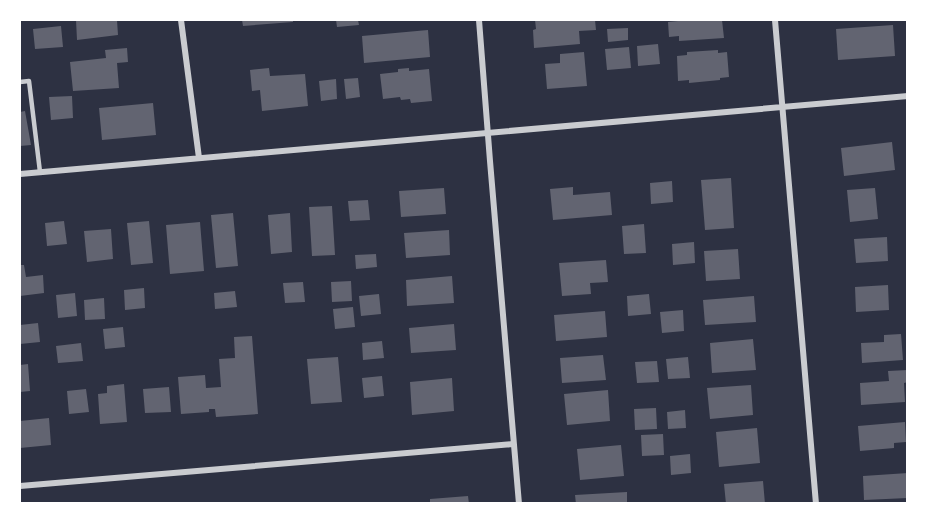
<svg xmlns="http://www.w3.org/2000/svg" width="927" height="523" font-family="'Work Sans',sans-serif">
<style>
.building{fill:#626471}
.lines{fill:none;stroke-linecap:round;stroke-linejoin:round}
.service{stroke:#caccd0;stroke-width:4.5}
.minor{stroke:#caccd0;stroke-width:6}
</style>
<rect width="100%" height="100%" fill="#2d3142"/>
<!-- building -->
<path class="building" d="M76 20H117L118 35 77 40Z
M242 20H293V22L243 26Z
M336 20H358L359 25 337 27Z
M535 20H595L596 30 579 31 580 44 534 48 533 30 536 29Z
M677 20H722L724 38 679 41V36L669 37 668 22 678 21Z
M893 25 895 56 838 60 836 29Z
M61 26 63 47 35 49 33 29Z
M628 28V40L608 42 607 29Z
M428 30 430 57 364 63 362 36Z
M658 44 660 64 638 66 637 46Z
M629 47 631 68 607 70 605 49Z
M127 48 128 62 117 63 119 88 73 91 70 62 106 58 105 50Z
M718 50V53L727 52 729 77 720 78V80L689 83V80L678 81 677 56 687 55V52Z
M584 52 587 86 547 89 545 64 560 63V54Z
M269 68 270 76 305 74 308 106 262 111 260 90 252 91 250 70Z
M409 68V71L429 69 432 101 411 103 410 99 401 100 400 97 383 99 380 74 398 72V69Z
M358 78 360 97 346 99 344 79Z
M336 79 337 99 321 101 319 81Z
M72 96 73 118 51 120 49 97Z
M153 103 156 135 102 140 99 108Z
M25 111 31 145 20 146V112Z
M892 142 895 170 844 176 841 148Z
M731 178 734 228 705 230 701 180Z
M672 181 673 202 651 204 650 183Z
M573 187V195L610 192 612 215 553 220 550 189Z
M444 188 446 214 401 217 399 191Z
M875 188 878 219 850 222 847 190Z
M368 200 370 220 350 221 348 201Z
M332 206 335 255 312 256 309 207Z
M233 213 238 266 216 268 211 215Z
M290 213 292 252 271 254 268 215Z
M64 221 67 244 47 246 45 223Z
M149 221 153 263 131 265 127 223Z
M200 222 204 271 170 274 166 225Z
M644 224 646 253 624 254 622 226Z
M111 229 113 259 87 262 84 231Z
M449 230 450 255 406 258 404 233Z
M887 237 888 261 856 263 854 239Z
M694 242 695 263 673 265 672 244Z
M738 249 740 279 706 281 704 251Z
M376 254 377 267 356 269 355 255Z
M606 260 608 282 590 283 591 294 562 296 559 263Z
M20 265H24L26 277 43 275 44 293 20 296Z
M452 276 454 303 407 306 406 280Z
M351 281 352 301 332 302 331 282Z
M303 282 305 302 285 303 283 283Z
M888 285 889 310 856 312 855 287Z
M144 288 145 308 125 310 124 290Z
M235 291 237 307 215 309 214 293Z
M75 293 77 316 58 318 56 295Z
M379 294 381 314 361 316 359 296Z
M649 294 651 314 628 316 627 296Z
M754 296 756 322 705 325 703 300Z
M104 298 105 319 85 320 84 300Z
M353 307 355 327 335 329 333 309Z
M683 310 684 331 662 333 660 312Z
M605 311 607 337 556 341 554 315Z
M38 323 40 342 20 344V325Z
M454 324 456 350 411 353 409 328Z
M123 327 125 347 105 349 103 329Z
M901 334 903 360 862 363 861 343 884 342V335Z
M252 336 258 414 216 417 215 409H209V412L181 414 178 377 205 375 206 388 221 387 219 359 235 358 234 337Z
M753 339 756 370 712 373 710 343Z
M382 341 384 358 363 360 362 343Z
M81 343 83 361 58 363 56 346Z
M603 355 606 380 562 383 560 358Z
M338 357 342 402 311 404 307 359Z
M688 357 690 378 668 379 666 359Z
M657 361 659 382 637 383 635 362Z
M28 364 30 391 20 392V365Z
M908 370V382L904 383 905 402 861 405 860 383 889 381 888 371Z
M382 376 384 396 364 398 362 378Z
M452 378 454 411 412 415 410 382Z
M124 384 127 422 100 424 98 394 107 393V386Z
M751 385 753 415 710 419 707 388Z
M169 387 171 412 145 413 143 389Z
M86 389 89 412 69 414 67 391Z
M608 390 610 421 567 425 564 394Z
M656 408 657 429 635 430 634 409Z
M685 410 686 428 668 429 667 412Z
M49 418 51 445 20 448V421Z
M905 422 906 442 894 443V448L860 451 858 426Z
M757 428 760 463 719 467 716 432Z
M663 434 664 455 642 456 641 435Z
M621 445 624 476 580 480 577 449Z
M690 454 691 473 671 475 670 456Z
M908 473V498L864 500 863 476Z
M763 481 765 504H726L724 484Z
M627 492V504H576L575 495Z
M468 496 469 504H430V499Z"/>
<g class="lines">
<!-- service -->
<path class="service" d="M20 82 29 81 40 172"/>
<!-- minor -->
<path class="minor" d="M181 20 199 158
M479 20 490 161 519 504
M775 20 816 504
M20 174 908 96
M20 486 513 444"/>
</g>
<!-- border -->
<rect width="927" height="523" fill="none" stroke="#ffffff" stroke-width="42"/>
</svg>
